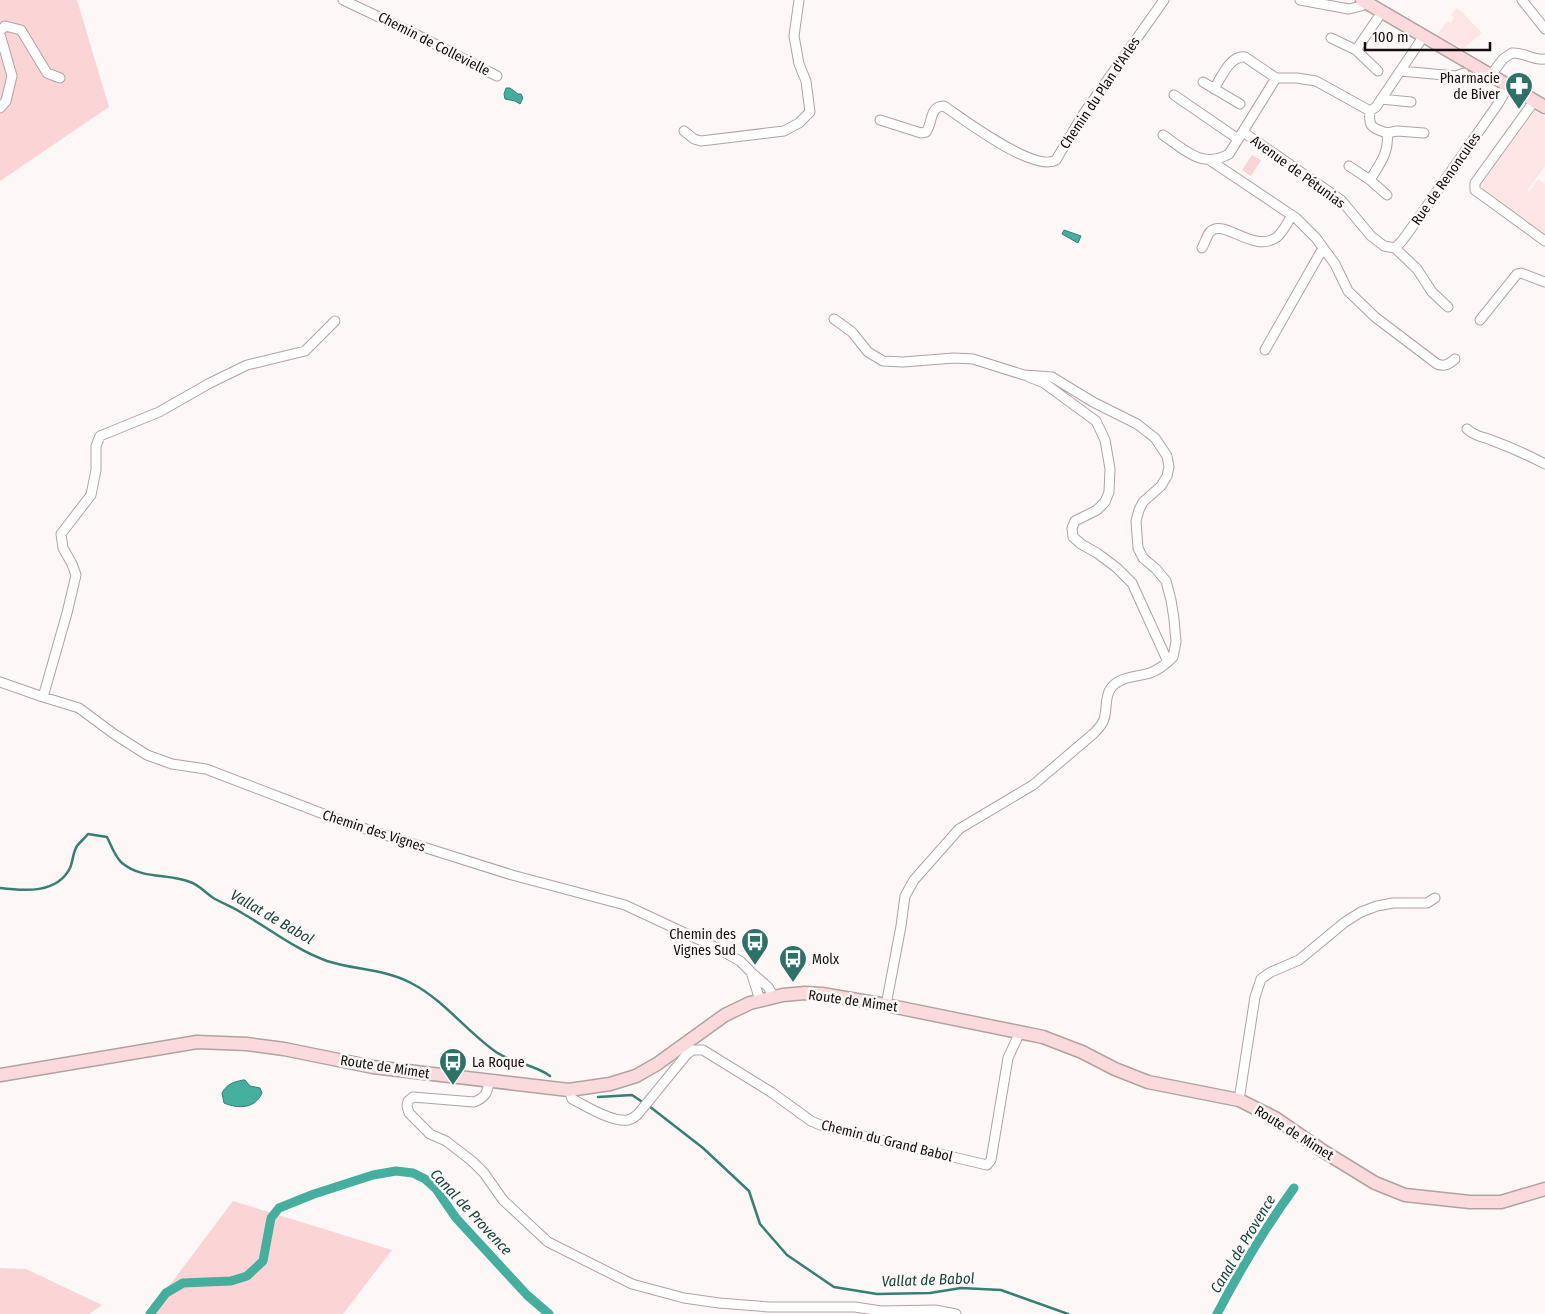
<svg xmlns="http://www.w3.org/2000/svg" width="1545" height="1314" font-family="'Fira Sans Condensed',sans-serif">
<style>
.built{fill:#fee6e7}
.green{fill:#fbd4d6}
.water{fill:#45af9d;stroke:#367f72}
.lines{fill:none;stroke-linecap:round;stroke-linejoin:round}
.stream{stroke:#367f72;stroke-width:2.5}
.canal{stroke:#45af9d;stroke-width:9}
.street-casing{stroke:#b1a2a3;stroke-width:11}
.secondary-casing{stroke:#b1a2a3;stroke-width:15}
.street{stroke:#fff;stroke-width:9}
.secondary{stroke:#fbdadd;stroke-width:12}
.labels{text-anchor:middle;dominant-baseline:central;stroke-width:5;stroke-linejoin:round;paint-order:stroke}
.street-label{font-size:14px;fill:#130e0e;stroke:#fef7f7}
.poi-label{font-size:14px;fill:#130e0e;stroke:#fef7f7;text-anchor:end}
.water-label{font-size:15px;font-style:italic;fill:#15443d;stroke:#fef7f7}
</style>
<rect width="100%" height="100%" fill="#fef7f7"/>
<!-- built -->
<path class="built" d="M1456 8 1462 12 1482 33 1463 49 1437 35 1447 21 1451 23 1454 17 1451 15Z
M1534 109 1545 117V166L1527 191 1529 192 1538 179 1545 184V236L1477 187Z"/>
<!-- green -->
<path class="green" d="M0 0H77L109 107 0 181Z
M1252 155 1261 160 1251 176 1242 170Z
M233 1201 392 1250 343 1314H148Z
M0 1268 26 1269 102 1305 89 1314H0Z"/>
<!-- water -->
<path class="water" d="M506 88H510L518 94H521L523 98 520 104 515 101 505 99 504 94Z
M1064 230 1081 236 1078 243 1062 234Z
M243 1080H245L250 1086 260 1088 262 1093C255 1109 238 1109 224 1103L222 1093C227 1084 233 1082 243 1080Z"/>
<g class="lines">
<!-- stream -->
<path class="stream" d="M0 888C24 891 57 894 70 868 73 861 73 852 77 846 80 842 85 838 88 834L107 837C111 845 115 857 122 863 143 880 167 873 190 882 200 885 206 894 215 899 224 904 233 907 242 913 270 929 296 950 327 961 355 970 385 969 411 983 444 1000 466 1031 496 1052 512 1063 534 1064 550 1076
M598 1097 632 1095 644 1103
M649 1106 703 1148 749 1191 760 1224 787 1255 834 1287 877 1294 930 1293 961 1288 1001 1290 1068 1314"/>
<!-- canal -->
<path class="canal" d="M150 1314 166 1293 183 1283 231 1281 247 1276 263 1261 271 1218 279 1208 314 1194 373 1175 396 1171 413 1173 425 1179 436 1189 456 1218 527 1295 549 1314
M1217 1314C1240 1270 1265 1228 1294 1188"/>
<defs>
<path id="street" d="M343 0 417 35 497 76
M1300 0 1349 9 1361 6 1365 2
M1522 0 1545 29
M0 31 5 26 21 30 47 73 60 78
M0 34 12 76 6 101 0 108
M1331 38 1356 50 1378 71
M1356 50 1382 12
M1400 71 1456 76 1464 73
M1491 75 1503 59 1512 53C1524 52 1534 61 1545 59
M1203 82 1240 104
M1214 89C1221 78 1230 55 1245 57L1276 78
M1174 95 1238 139
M1381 99 1411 102
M1535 100 1475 183V190L1545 241
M1370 111C1368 128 1373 128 1387 133 1390 152 1379 165 1370 180L1387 195
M880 120 921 133 926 132C933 123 929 106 944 106 963 119 1034 173 1056 160L1082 116 1164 0
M684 131 694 139 701 141 784 131 799 123 810 112 806 81 799 64 794 36 799 0
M1243 132 1341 200 1371 236 1384 246 1395 248 1402 241 1415 223 1498 104 1509 85
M1387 133 1397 131 1424 133
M1163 135C1185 150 1202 169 1229 154L1276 78H1297L1316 81 1370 111 1376 107 1423 37
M1211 161 1296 218 1316 238 1335 264 1348 291 1375 317 1437 364C1445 367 1449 364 1455 359
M1349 166 1370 180
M1202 248C1205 243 1207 234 1211 231 1225 219 1254 254 1277 237 1283 232 1288 222 1292 215
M1395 248 1417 269 1432 292 1448 307
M834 319 852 332 868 352 883 361 903 362 954 358 973 359 1024 375 1052 377 1093 402 1137 424 1155 438 1167 456 1169 467 1167 476 1161 486 1143 502 1139 510 1136 521 1138 548 1143 558 1156 569 1166 581 1171 600 1174 619 1176 642 1173 657C1167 663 1158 670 1150 673 1137 677 1120 676 1111 688 1105 696 1107 706 1105 715 1104 723 1099 728 1093 734L1033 785 959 829 914 880 905 896 901 926 886 1005
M1480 320 1517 274 1521 273 1545 282
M1265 350 1323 248
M1029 377 1044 383 1096 421 1105 440 1110 469 1109 492 1105 502 1097 510 1075 521 1072 528 1073 537 1081 544 1097 553 1117 568 1132 583 1168 662
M1467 429C1476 437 1481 436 1491 440 1510 447 1528 455 1545 464
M0 682 43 697 79 708 114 734 147 755 172 764 206 769 347 823 512 875 625 905 717 948 740 961 751 972
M43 697 67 613 76 575 72 564 63 548 61 534 91 495 96 470V446L100 436 159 412 210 383 247 365 305 351 335 321
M760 1000 751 972 768 987 774 997
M489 1081C488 1092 485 1098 474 1102L413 1097 408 1101 407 1106 409 1113 430 1134 446 1141 472 1161 484 1173 503 1200 548 1242 632 1284 684 1298 719 1303 769 1307H855L881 1311 935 1310 956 1314
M569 1090 572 1099C586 1106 613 1123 628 1120 632 1119 635 1117 638 1114L687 1054 693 1050H703L771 1092 811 1121 825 1127 987 1165 991 1160 1008 1058 1020 1032
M1239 1100 1255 997 1261 979 1271 972 1299 960 1345 922 1361 912 1377 906 1393 903H1427L1435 898"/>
<path id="secondary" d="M1362 0 1545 107
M0 1075 197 1042 247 1044 284 1049 373 1067 569 1090 610 1084 636 1076 657 1064 725 1015 750 1003 783 995 805 993 822 994 886 1005 1043 1037 1082 1052 1115 1069 1148 1082 1239 1100 1275 1118 1323 1151 1375 1183 1405 1195 1470 1202H1501L1545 1189"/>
</defs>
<!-- street casing -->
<use href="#street" class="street-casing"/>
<!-- secondary casing -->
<use href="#secondary" class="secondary-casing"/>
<!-- street -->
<use href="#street" class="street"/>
<!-- secondary -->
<use href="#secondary" class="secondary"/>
</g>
<!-- icons -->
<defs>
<symbol id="pharmacy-pin" viewBox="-11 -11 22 30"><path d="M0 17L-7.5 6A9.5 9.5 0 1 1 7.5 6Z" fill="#2d7267" stroke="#fef7f7"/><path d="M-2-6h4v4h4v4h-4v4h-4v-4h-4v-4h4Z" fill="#fff"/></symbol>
<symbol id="bus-pin" viewBox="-11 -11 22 30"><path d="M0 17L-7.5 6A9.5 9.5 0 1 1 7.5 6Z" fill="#2d7267" stroke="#fef7f7"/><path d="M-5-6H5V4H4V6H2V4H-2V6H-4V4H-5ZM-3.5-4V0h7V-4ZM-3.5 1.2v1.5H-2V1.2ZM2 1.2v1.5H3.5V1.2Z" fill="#fff"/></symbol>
</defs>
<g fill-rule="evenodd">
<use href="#pharmacy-pin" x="1503" y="70" width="32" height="43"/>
<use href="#bus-pin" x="739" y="926" width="32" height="43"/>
<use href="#bus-pin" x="777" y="943" width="32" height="43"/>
<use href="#bus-pin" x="437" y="1046" width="32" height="43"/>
</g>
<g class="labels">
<!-- street labels -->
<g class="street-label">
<text transform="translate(434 44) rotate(27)">Chemin de Collevielle</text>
<text transform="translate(1100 93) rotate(-56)">Chemin du Plan d'Arles</text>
<text transform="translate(1298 172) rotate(36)">Avenue de Pétunias</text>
<text transform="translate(1446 179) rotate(-55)">Rue de Renoncules</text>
<text transform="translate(374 831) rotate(18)">Chemin des Vignes</text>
<text transform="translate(853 1001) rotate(8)">Route de Mimet</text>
<text transform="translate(385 1067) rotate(9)">Route de Mimet</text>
<text transform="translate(1294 1133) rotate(32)">Route de Mimet</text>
<text transform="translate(887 1141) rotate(14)">Chemin du Grand Babol</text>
</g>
<!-- poi labels -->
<g class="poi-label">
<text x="1500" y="78">Pharmacie<tspan x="1500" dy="16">de Biver</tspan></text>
<text x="736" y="934">Chemin des<tspan x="736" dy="16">Vignes Sud</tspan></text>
<text x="812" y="959" text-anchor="start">Molx</text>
<text x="472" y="1062" text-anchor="start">La Roque</text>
</g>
<!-- water labels -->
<g class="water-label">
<text transform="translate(272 917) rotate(30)">Vallat de Babol</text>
<text transform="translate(471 1212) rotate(47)">Canal de Provence</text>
<text transform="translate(1243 1244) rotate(-59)">Canal de Provence</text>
<text transform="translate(928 1280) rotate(-2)">Vallat de Babol</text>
</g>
</g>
<!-- scale -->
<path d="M1365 42v8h125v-8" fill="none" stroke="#130e0e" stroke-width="2.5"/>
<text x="1372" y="42" font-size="15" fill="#130e0e" stroke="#fef7f7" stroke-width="4" paint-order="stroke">100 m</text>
</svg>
